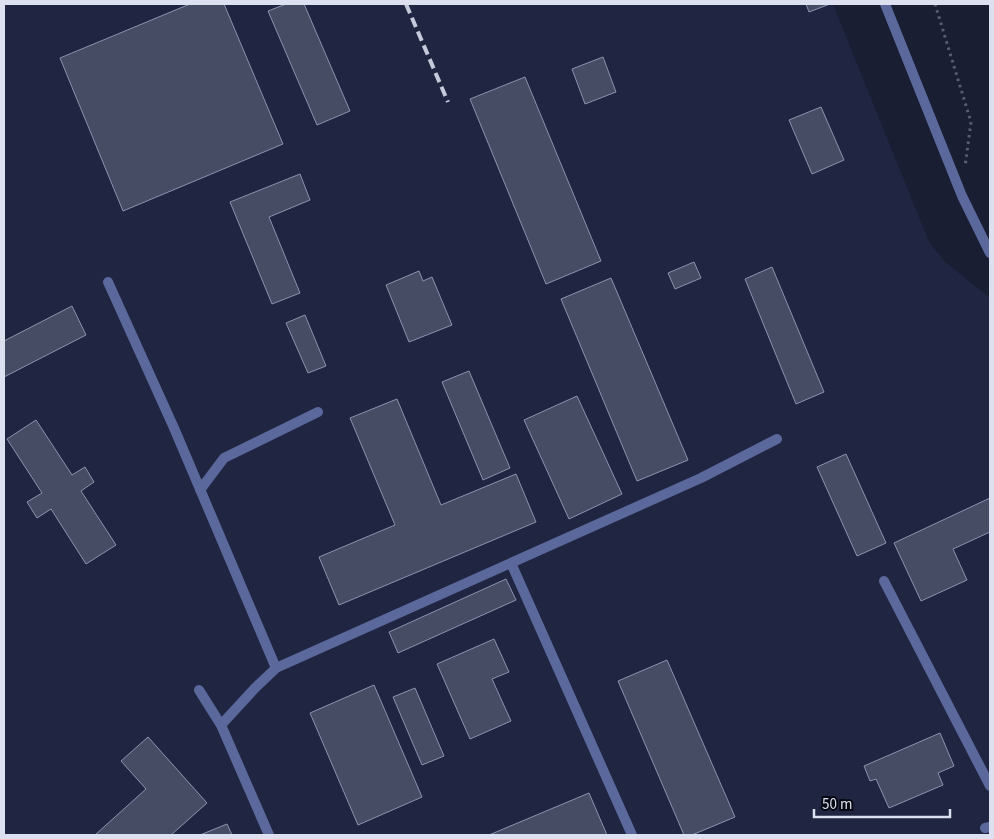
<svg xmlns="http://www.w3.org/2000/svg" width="994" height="839" font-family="'Source Sans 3',sans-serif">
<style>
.built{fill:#202642}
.building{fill:#454c64;stroke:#8c93ae}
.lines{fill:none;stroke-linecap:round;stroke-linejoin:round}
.path{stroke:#5a5e71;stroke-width:3;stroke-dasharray:2.5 4;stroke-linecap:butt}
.lane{stroke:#5b689b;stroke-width:10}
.rail{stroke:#c5c9d9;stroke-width:4;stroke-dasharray:10 5;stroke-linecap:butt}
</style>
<rect width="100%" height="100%" fill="#191e33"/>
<!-- built -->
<path class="built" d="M4 4H833L929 242 944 261 990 298V835H4Z"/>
<!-- building -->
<path class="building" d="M190 4H224L283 144 123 211 60 58Z
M286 4H304L350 111 317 125 268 11Z
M806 4H830L809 12Z
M603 57 616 92 585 104 572 69Z
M525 77 601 261 546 284 470 99Z
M821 107 844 160 812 174 789 120Z
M300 174 310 200 269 217 300 293 272 304 230 202Z
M694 262 701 278 675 289 668 273Z
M772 267 824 392 796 404 745 279Z
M419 271 423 281 432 277 452 325 409 342 386 285Z
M611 278 688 460 637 481 561 299Z
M72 306 86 335 4 377V341Z
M305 315 326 366 308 373 286 323Z
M469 371 510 468 483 480 442 382Z
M577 396 622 494 569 519 524 420Z
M397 399 441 505 516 474 536 522 339 605 319 557 395 525 350 418Z
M36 420 72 475 85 467 94 482 81 491 116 545 86 564 51 509 37 518 27 502 42 493 7 439Z
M846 454 886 543 857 556 817 467Z
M990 498V532L953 549 967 580 921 601 894 543Z
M506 579 516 600 398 653 389 632Z
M494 639 509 672 492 679 511 721 470 739 437 664Z
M667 660 735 817 692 835H684L618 681Z
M374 685 422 797 358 825 310 713Z
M415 688 444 756 422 765 393 697Z
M940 733 954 766 938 773 943 785 889 808 876 779 870 781 864 766Z
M148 737 207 803 171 835H95L146 789 121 761Z
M589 793 607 835H489Z
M227 824 232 835H200Z"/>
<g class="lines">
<!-- path -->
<path class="path" d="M935 4 971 122 965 167"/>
<!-- lane -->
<path class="lane" d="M885 4 962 196 990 253
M108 282 174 428 276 668 256 687 221 725 269 835
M200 490 224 458 318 412
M511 563 632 835
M884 581 990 786
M276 668 701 478 777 439
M199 690 221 725
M985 828 990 827"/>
<!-- rail -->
<path class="rail" d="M406 4 448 102"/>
</g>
<!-- border -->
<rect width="994" height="839" fill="none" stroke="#dce0ef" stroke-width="10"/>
<!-- scale -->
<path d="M814 809v8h136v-8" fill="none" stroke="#dce0ef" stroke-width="2.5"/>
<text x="822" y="809" font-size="15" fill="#dce0ef" stroke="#070912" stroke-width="4" paint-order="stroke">50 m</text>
</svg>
